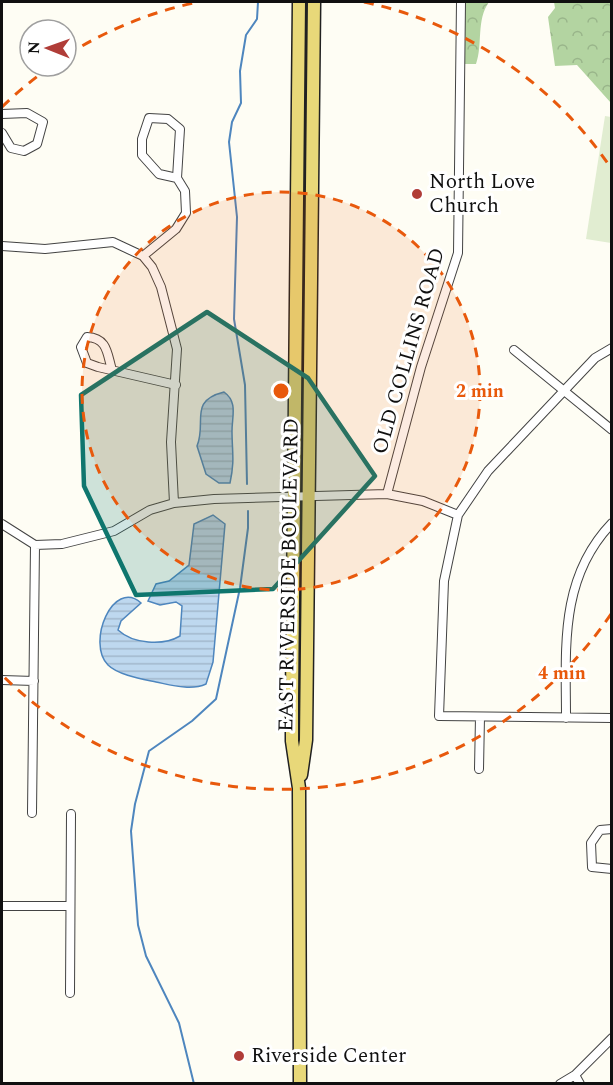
<svg xmlns="http://www.w3.org/2000/svg" width="613" height="1085" font-family="Spectral,serif">
<style>
.forest{fill:url(#forest-crowns)}
.pitch{fill:#e1edd1}
.water{fill:url(#water-rules);stroke:#4e86be;stroke-width:1.5}
.lines{fill:none;stroke-linecap:round;stroke-linejoin:round}
.stream{stroke:#4e86be;stroke-width:2}
.street-casing{stroke:#434343;stroke-width:10}
.primary-casing{stroke:#212121;stroke-width:15}
.street{stroke:#fff;stroke-width:8}
.primary{stroke:#e8d879;stroke-width:12}
.marked{fill:#0f766e;fill-opacity:0.2;stroke:#0f766e;stroke-width:4.5;stroke-linejoin:round}
.ring{fill:none;stroke:#e8590c;stroke-width:3;stroke-dasharray:10 8}
.poi-dot{fill:#b03d38;stroke:#fff;stroke-width:2}
.labels{text-anchor:middle;dominant-baseline:central;stroke-width:6;stroke-linejoin:round;paint-order:stroke}
.poi-label{font-size:21px;fill:#101010;stroke:#fff;text-anchor:start}
.street-label{font-size:21px;fill:#101010;stroke:#fff}
.centre{fill:#e8590c;stroke:#fff;stroke-width:3}
.ring-label{font-size:18px;text-anchor:middle;font-weight:bold;fill:#e8590c;stroke:#fff;stroke-width:6;stroke-linejoin:round;paint-order:stroke}
</style>
<defs>
<pattern id="forest-crowns" width="20" height="18" patternUnits="userSpaceOnUse" patternTransform="scale(1.5)"><rect width="20" height="18" fill="#b3d4a1"/><path d="M2 6a3 3 0 1 1 6 0M12 15a3 3 0 1 1 6 0" fill="none" stroke="#99b58a"/></pattern>
<pattern id="water-rules" width="6" height="5" patternUnits="userSpaceOnUse" patternTransform="scale(1.5)"><rect width="6" height="5" fill="#bed8ef"/><path d="M0 2.5h6" fill="none" stroke="#a2b8cc"/></pattern>
</defs>
<rect width="100%" height="100%" fill="#fefdf4"/>
<!-- forest -->
<path class="forest" d="M465 2H489C476 20 483 45 476 64H464Z
M554 2H611V103L577 65 555 66 548 17 555 8Z"/>
<!-- pitch -->
<path class="pitch" d="M605 116 611 117V243L586 239Z"/>
<!-- water -->
<path class="water" d="M224 392C238 402 232 416 232 431 232 452 235 460 230 483H219L206 474 197 446C207 422 188 401 224 392Z
M213 515 225 524 213 662 206 684C191 691 171 685 156 682 142 679 118 675 108 665 86 643 113 578 141 603L121 621 118 630C133 644 163 646 180 636L182 606 176 602 160 605 148 601 156 584 169 581 189 565 194 524Z"/>
<g class="lines">
<!-- stream -->
<path class="stream" d="M247 484 245 385 234 319 237 217 229 142 232 122 241 103 240 71 246 35 257 19 258 2
M194 1084 179 1023 146 956 138 925 131 831 135 804 149 751 192 721 216 699 240 588 248 528V511"/>
<defs>
<path id="street" d="M2 114 27 113 43 122 37 144 24 151 11 148 2 133
M2 246 45 249 113 242 143 256 152 267 161 287 177 349 171 442 174 503
M143 256 176 229 186 213 185 191 177 178 180 129 168 119 149 118 142 139V155L159 174 177 178
M612 348 595 358 488 471 458 515 444 581 439 716 612 718
M514 350 612 430
M112 370C107 354 108 338 87 337L81 347 87 363 98 367 176 385
M387 494 421 367 458 253 461 2
M2 524 35 545 62 544 114 531 150 510 174 503 214 499 387 494 423 501 458 515
M2 680 34 681
M566 718C566 648 559 578 612 523
M479 769 480 717
M32 813 35 545
M612 829 600 830 591 843 592 867 612 869
M2 906H70
M70 993 71 814
M575 1075 580 1084
M560 1084 575 1075 612 1038"/>
<path id="primary" d="M299 2 292 697V741L299 788 300 1084
M301 775 306 740 314 2"/>
</defs>
<!-- street casing -->
<use href="#street" class="street-casing"/>
<!-- primary casing -->
<use href="#primary" class="primary-casing"/>
<!-- street -->
<use href="#street" class="street"/>
<!-- primary -->
<use href="#primary" class="primary"/>
</g>
<!-- marked area -->
<path class="marked" d="M207 312 308 378 375 476 273 589 136 595 84 486 81 395Z"/>
<!-- distance rings -->
<circle cx="281" cy="391" r="199" fill="#e8590c" fill-opacity=".12"/>
<g class="ring">
<circle cx="281" cy="391" r="199"/>
<path d="M611 614A398 398 0 0 1 2 675M2 107A398 398 0 0 1 50 67M67 55A398 398 0 0 1 198 2M364 2A398 398 0 0 1 611 168"/>
</g>
<!-- markers -->
<g class="poi-dot">
<circle cx="417" cy="194" r="6"/>
<circle cx="239" cy="1056" r="6"/>
</g>
<g class="labels">
<!-- poi labels -->
<g class="poi-label">
<text x="429" y="182">North Love<tspan x="429" dy="24">Church</tspan></text>
<text x="251" y="1056">Riverside Center</text>
</g>
<!-- street labels -->
<g class="street-label">
<text transform="translate(409 351) rotate(-74)">OLD COLLINS ROAD</text>
<text transform="translate(289 575) rotate(-89)">EAST RIVERSIDE BOULEVARD</text>
</g>
</g>
<circle cx="281" cy="391" r="9" class="centre"/>
<g class="ring-label">
<text x="480" y="397">2 min</text>
<text x="562" y="679">4 min</text>
</g>
<!-- border -->
<rect width="613" height="1085" fill="none" stroke="#101010" stroke-width="6"/>
<!-- north arrow -->
<g transform="translate(48 48) rotate(271)"><circle r="28" fill="#ffffff" stroke="#9f9f9f" stroke-width="1.5"/>
<path d="M0-4.5L10 22L0 15L-10 22Z" fill="#b03d38"/>
<text y="-9" font-size="16" font-weight="bold" text-anchor="middle" fill="#101010">N</text>
</g>
</svg>
